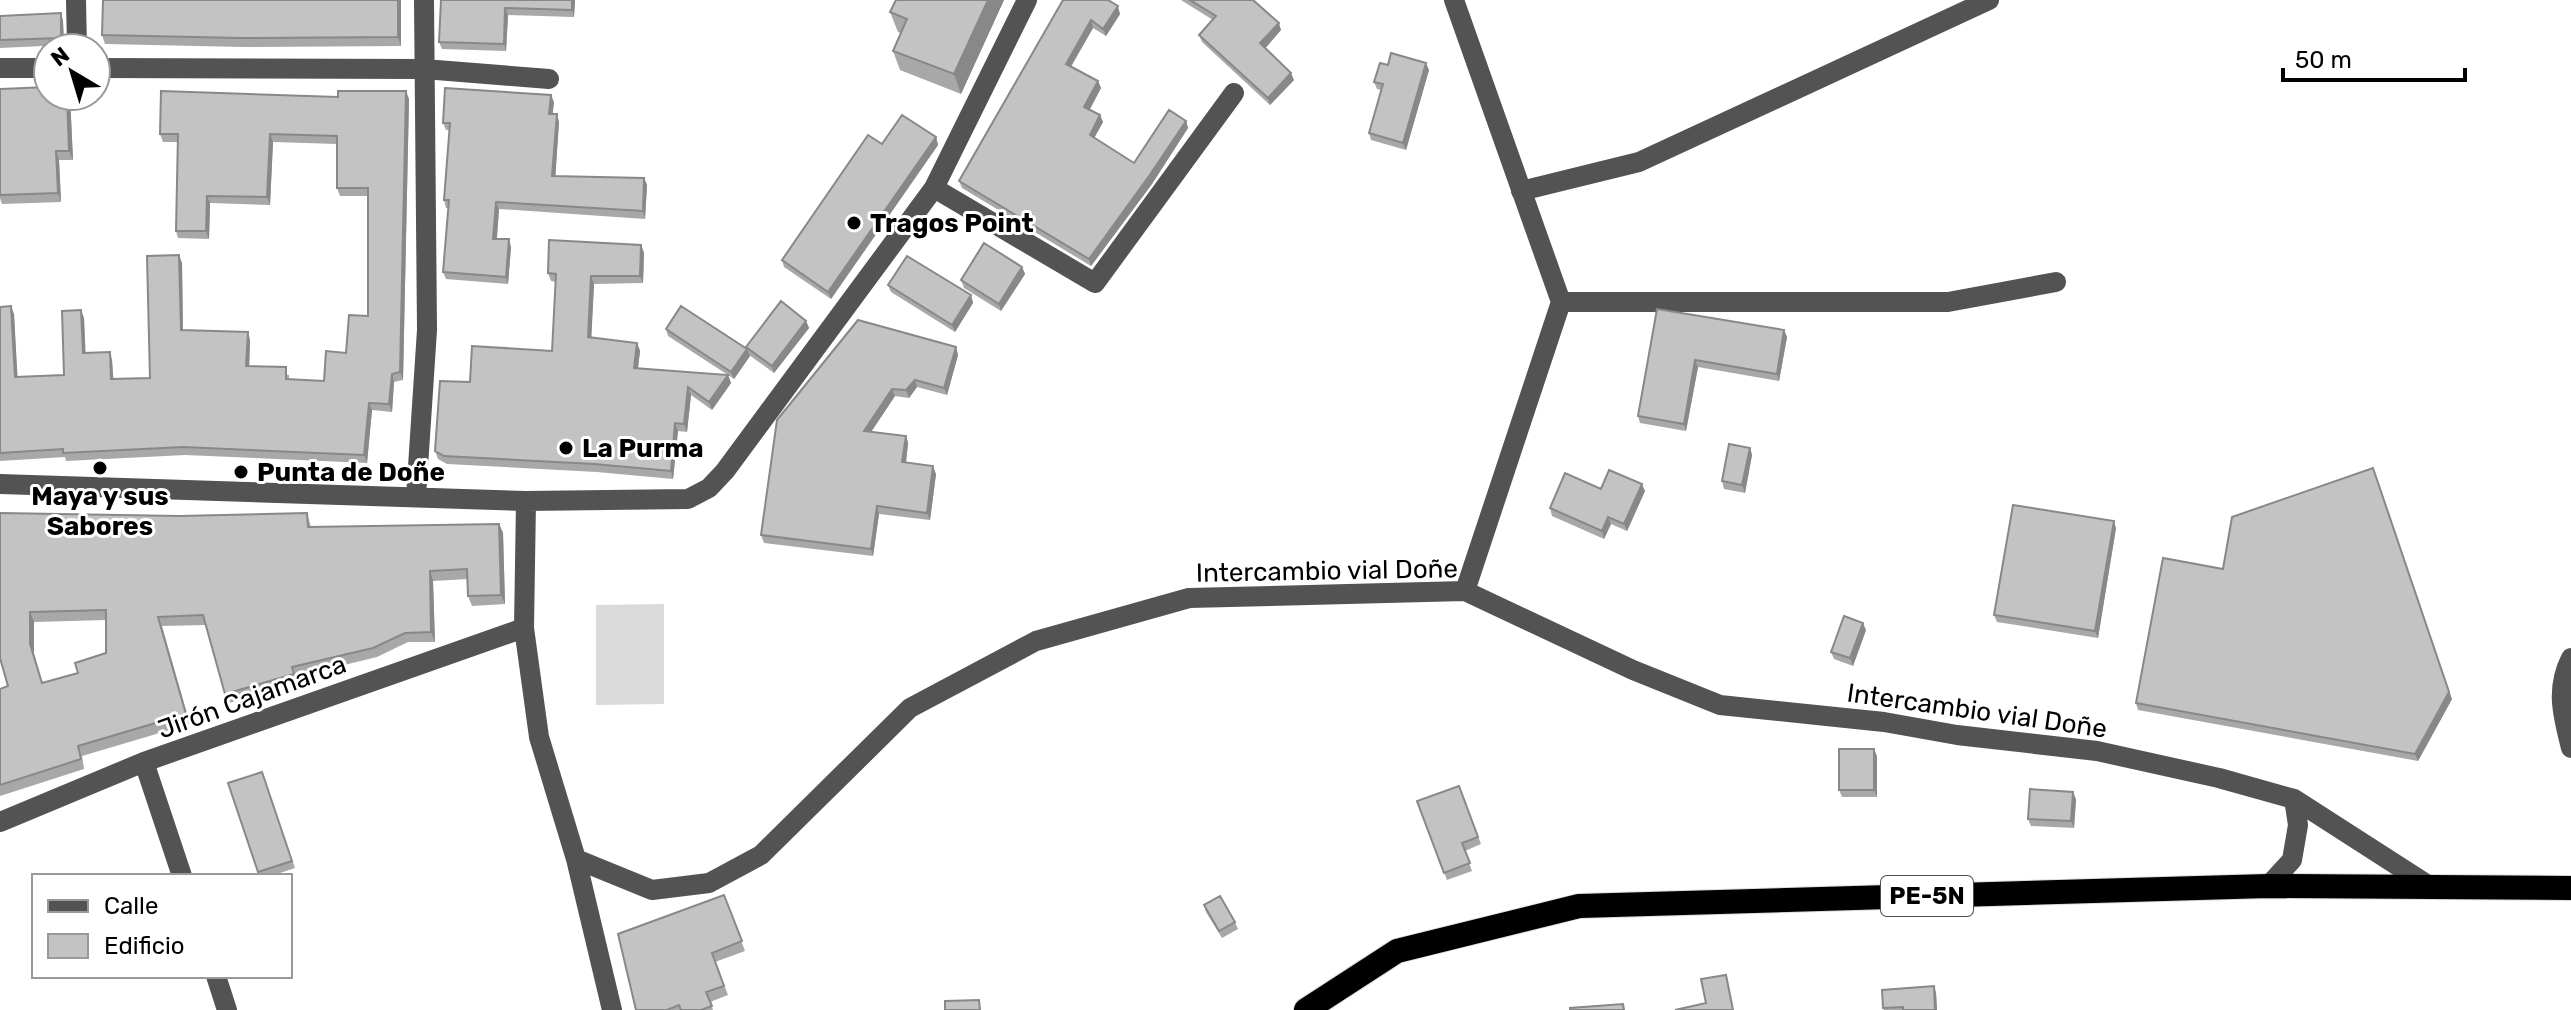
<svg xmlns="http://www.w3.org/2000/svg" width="2571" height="1010" font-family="Rubik,sans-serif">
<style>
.green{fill:#dadada}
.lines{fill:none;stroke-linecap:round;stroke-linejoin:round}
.highway-casing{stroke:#dbdbdb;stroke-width:26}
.minor{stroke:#535353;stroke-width:20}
.highway{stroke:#000;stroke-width:24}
.wall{fill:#a8a8a8;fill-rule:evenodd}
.shaded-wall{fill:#888}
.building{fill:#c3c3c3;stroke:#888;stroke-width:2;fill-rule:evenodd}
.poi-dot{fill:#000;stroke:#fff;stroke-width:3}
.labels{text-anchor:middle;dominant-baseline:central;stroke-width:6;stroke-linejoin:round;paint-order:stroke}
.shield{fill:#fff;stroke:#4c4c4c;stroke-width:2}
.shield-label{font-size:24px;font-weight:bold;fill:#000}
.poi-label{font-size:26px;font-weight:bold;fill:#000;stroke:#fff;text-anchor:start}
.street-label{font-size:26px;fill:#000;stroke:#fff}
</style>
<rect width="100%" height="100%" fill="#fff"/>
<!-- green -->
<path class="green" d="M664 604V704L596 705V605Z"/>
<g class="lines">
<defs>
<path id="highway" d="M1306 1010 1397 951 1579 906 2268 886 2571 888"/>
</defs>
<!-- highway casing -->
<use href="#highway" class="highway-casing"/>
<!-- minor -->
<path class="minor" d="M76 0 77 48
M1454 0 1561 302 1465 591
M0 68H48
M96 68 424 69 549 79
M934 188 1095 283 1234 93
M1521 191 1639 162 1989 0
M1561 302H1948L2056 282
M0 484 526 501 688 499 709 488 725 471 934 188 1027 0
M416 497 427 330 424 0
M526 501 524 628 539 737 576 859 612 1010
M2571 658C2555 689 2563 716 2571 748
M144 762 182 876
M0 822 144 762 524 628
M576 859 652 890 709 883 761 855 910 708 1036 641 1189 598 1465 591 1633 670 1720 705 1884 722 1957 735 2097 751 2219 778 2294 799 2434 889
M2268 886 2292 860 2298 825 2294 799
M216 976 227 1010"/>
<!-- highway -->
<use href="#highway" class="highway"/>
</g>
<!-- wall -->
<path class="wall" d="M103 0H401V46L243 47 105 44 102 35Z
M441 0H575L574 17 508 15 506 51 442 49 439 42Z
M896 0H1004L961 94 900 70 893 51 901 33 898 32 890 12Z
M1108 0 1120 14 1106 36 1093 28 1071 67 1098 81 1101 88 1089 110 1100 115 1103 122 1094 138 1134 163 1186 121 1188 128 1152 184 1091 266 962 188 959 181Z
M1181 0H1253L1281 30 1265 48 1294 80 1270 105 1202 42 1199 35 1213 20Z
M61 13 63 21 64 45 0 48V16Z
M1388 65 1429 70 1406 150 1371 140 1369 133 1381 90 1377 89 1374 82Z
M0 89 48 96H70L73 160H59L61 202 2 204 0 198Z
M409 99 403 380 394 382 392 412 372 410 367 463 185 455 66 461 65 457 0 461V307L14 314 17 377 64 375 84 318 85 353 112 360 113 379 150 378 182 263 183 330 250 340 249 366 289 375V379L324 381 346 353 368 316V196H340L337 188V144L273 142 270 205 210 203 209 239 178 238 176 231 178 142H163L160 134Z
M554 102 552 114 559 122 555 176 644 178 647 185 645 219 499 209 497 239 511 247 508 284 446 279 443 272 448 208H446L444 200 450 130H446L443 123Z
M936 137 938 145 831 299 784 267 782 260 882 144Z
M641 245 644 253 643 283 594 284 591 338 637 343 640 351 638 368 728 375 668 336 666 329 747 349 806 321 809 328 774 373 749 355 750 356 734 379 728 375 731 383 712 410 691 395 687 432 678 431 673 479 597 472 447 464 438 459 435 451 470 382 552 351 556 282 551 281 548 273Z
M1022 267 1025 274 1001 311 964 288 961 280Z
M888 285 971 295 973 303 955 332 891 292Z
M1657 309 1784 330 1787 337 1779 381 1698 367 1686 431 1640 423 1638 416Z
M956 347 958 355 947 395 917 387 909 398 895 396 871 432 906 436 908 443 906 463 936 474 930 520 879 514 873 556 764 543 761 535 777 420Z
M1750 448 1752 455 1745 493 1724 489 1722 481Z
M1601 489 1645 491 1627 531 1611 524 1604 539 1552 516 1550 508Z
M0 513 179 516 307 513 311 527 499 524 503 533 505 604 472 606 468 596V579L433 581 435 642H408L377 657 295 677 297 683 229 703 206 625 162 626 190 724 82 756 84 769 0 796V689L8 686ZM106 620V653L78 673 42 683 34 654V622Z
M2116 528 2098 638 1997 622 1994 615Z
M1866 630 1853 666 1834 659 1831 652Z
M2452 699 2418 761 2138 710 2136 703Z
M1877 756V797H1842L1839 790Z
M262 772 295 868 271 876H259L228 783Z
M1459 786 1481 844 1465 851 1472 871 1447 880 1417 801Z
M2076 799 2074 828 2031 826 2028 819Z
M724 895 745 951 715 962 728 995 710 1002 713 1010H636Z
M1204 905 1235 922 1238 929 1222 938 1206 912Z
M1934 986 1936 993 1937 1010H1884L1883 1008Z"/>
<!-- shaded-wall -->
<path class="shaded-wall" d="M398 0H401V46L398 37Z
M572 0H575L574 17 572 10Z
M988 0H1004L961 94 954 74Z
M1118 6 1120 14 1106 36 1103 29Z
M505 8 508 15 506 51 504 44Z
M61 13 63 21 64 45 61 38Z
M1091 20 1093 28 1068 71 1066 64Z
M1279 23 1281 30 1263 51 1260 43Z
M1426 63 1429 70 1406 150 1403 143Z
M1291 73 1294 80 1270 105 1268 98Z
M1098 81 1101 88 1087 115 1084 107Z
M406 91 409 99 403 380 400 372Z
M551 95 554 102 552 121 549 114Z
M67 96H70L73 160 69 151Z
M557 114 559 122 555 183 552 176Z
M1100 115 1103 122 1092 142 1090 135Z
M1186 121 1188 128 1152 184 1091 266 1089 259Z
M270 134 273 142 270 205 267 197Z
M936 137 938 145 831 299 828 292Z
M56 151 59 160 61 202 58 193Z
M644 178 647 185 645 219 643 211Z
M207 196 210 203 209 239 206 231Z
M496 202 499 209 496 246 493 239Z
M509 239 511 247 508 284 506 277Z
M641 245 644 253 643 283 640 276Z
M179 255 182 263 183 337 181 330Z
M1022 267 1025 274 1001 311 999 304Z
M591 276 594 284 591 345 588 337Z
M971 295 973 303 955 332 952 325Z
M11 306 14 314 18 385 15 377Z
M81 310 84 318 86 361 83 353Z
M806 321 809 328 774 373 772 366Z
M1784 330 1787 337 1779 381 1777 374Z
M248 332 250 340 249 374 246 366Z
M637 343 640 351 637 376 634 368Z
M956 347 958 355 947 395 944 388Z
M747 349 750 356 734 379 731 372Z
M110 352 112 360 114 387 111 379Z
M1695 360 1698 367 1686 431 1684 424Z
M392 374 394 382 392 412 389 404Z
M728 375 731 383 712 410 709 402Z
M915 380 917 387 909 398 906 390Z
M688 387 691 395 687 432 684 424Z
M892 389 895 396 867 438 864 431Z
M369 403 372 410 367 463 364 455Z
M675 423 678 431 673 479 671 471Z
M906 436 908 443 905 470 902 462Z
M1750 448 1752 455 1745 493 1742 485Z
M933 466 936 474 930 520 927 513Z
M2375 476 2452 699 2418 761 2415 754Z
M1642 484 1645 491 1627 531 1624 524Z
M877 506 879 514 873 556 871 549Z
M1608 517 1611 524 1604 539 1602 531Z
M2114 521 2116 528 2098 638 2095 631Z
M499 524 503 533 505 604 501 595Z
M430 571 433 581 435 642 431 632Z
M30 612 34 622V654L45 693 30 644Z
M1863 623 1866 630 1853 666 1850 658Z
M1874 749 1877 756V797L1874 790Z
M2073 792 2076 799 2074 828 2071 821Z
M1934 986 1936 993 1937 1010H1935Z"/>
<!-- building -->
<path class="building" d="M103 0H398V37L240 38 102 35Z
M441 0H572V10L505 8 504 44 439 42Z
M896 0H988L954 74 893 51 907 19 890 12Z
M1063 0H1108L1118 6 1103 29 1091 20 1066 64 1098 81 1084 107 1100 115 1090 135 1134 163 1169 110 1186 121 1149 176 1089 259 959 181Z
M1190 0H1253L1279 23 1260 43 1291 73 1268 98 1199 35 1216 16Z
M61 13V38L0 40V16Z
M1391 53 1426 63 1403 143 1369 133 1383 84 1374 82 1380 63 1388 65Z
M48 87V96H67L69 151H56L58 193 0 195V89Z
M445 88 551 95 549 114H557L552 176 644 178 643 211 496 202 493 239H509L506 277 443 272 449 200H444L450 123H443Z
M161 91 338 97V91H406L400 372 392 374 389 404 369 403 364 455 183 447 63 453V449L0 453V307L11 306 15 377 64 375 62 311 81 310 83 353 110 352 111 379 150 378 147 256 179 255 181 330 248 332 246 366 286 367V379L324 381 326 351 346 353 349 315 368 316V188H337V136L270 134 267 197 207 196 206 231H176L178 134H160Z
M902 115 936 137 828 292 782 260 868 135 882 144Z
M549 240 641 245 640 276H591L588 337 637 343 634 368 728 375 709 402 688 387 684 424 675 423 671 471 594 464 444 456 435 451 440 381 470 382 472 346 552 351 556 274 548 273Z
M984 243 1022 267 999 304 961 280Z
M907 256 971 295 952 325 888 285Z
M781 301 806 321 772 366 746 347Z
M681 306 747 349 731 372 666 329Z
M1657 309 1784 330 1777 374 1695 360 1684 424 1638 416Z
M858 320 956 347 944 388 915 380 906 390 892 389 864 431 906 436 902 462 933 466 927 513 877 506 871 549 761 535 777 420Z
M1729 444 1750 448 1742 485 1722 481Z
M2373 468 2449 692 2415 754 2136 703 2163 558 2223 569 2232 517Z
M1609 470 1642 484 1624 524 1608 517 1602 531 1550 508 1565 473 1601 489Z
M2013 505 2114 521 2095 631 1994 615Z
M0 513 179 516 307 513 308 527 499 524 501 595 468 596 467 569 430 571 431 632 405 633 373 648 292 667 294 674 225 694 203 615 158 617 186 714 78 746 81 759 0 785V689L8 686 0 658ZM106 610V653L75 663 78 673 42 683 30 644V612Z
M1844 616 1863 623 1850 658 1831 652Z
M1839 749H1874V790H1839Z
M262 772 292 861 258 872 228 783Z
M1459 786 1478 837 1462 843 1470 863 1444 873 1417 801Z
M2030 789 2073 792 2071 821 2028 819Z
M724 895 742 941 712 953 724 986 706 992 712 1006 701 1010H681L679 1005 667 1010H636L618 934Z
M1220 896 1235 922 1219 931 1204 905Z
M1726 975 1733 1010H1675L1706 1003 1701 979Z
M1934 986 1935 1010H1903V1007L1883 1008 1882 990Z
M979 1000 980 1010H945V1001Z
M1623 1004 1624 1010H1570V1008Z"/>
<!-- markers -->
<g class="poi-dot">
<circle cx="854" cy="223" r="8"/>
<circle cx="566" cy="448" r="8"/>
<circle cx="100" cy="468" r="8"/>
<circle cx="241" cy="472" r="8"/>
</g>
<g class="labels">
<!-- shield labels -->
<rect class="shield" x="1881" y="876" width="92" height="40" rx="6"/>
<g class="shield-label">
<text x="1927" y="896">PE-5N</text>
</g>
<!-- poi labels -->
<g class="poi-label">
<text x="870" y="223">Tragos Point</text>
<text x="582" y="448">La Purma</text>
<text x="257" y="472">Punta de Doñe</text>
<text x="100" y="496" text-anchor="middle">Maya y sus<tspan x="100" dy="30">Sabores</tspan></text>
</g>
<!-- street labels -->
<g class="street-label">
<text transform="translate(1327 571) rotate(-1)">Intercambio vial Doñe</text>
<text transform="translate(252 697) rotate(-20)">Jirón Cajamarca</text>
<text transform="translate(1977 711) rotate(8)">Intercambio vial Doñe</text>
</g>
</g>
<!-- legend -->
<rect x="32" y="874" width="260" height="104" fill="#ffffff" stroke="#999999" stroke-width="2"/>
<rect x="48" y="900" width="40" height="12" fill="#535353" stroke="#999999" stroke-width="2"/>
<text x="104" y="914" font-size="24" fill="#000000">Calle</text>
<rect x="48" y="934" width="40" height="24" fill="#c3c3c3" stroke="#999999" stroke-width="2"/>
<text x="104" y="954" font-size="24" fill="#000000">Edificio</text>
<!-- north arrow -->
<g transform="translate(72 72) rotate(322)"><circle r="38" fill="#ffffff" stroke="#999999" stroke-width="2"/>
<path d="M0-6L14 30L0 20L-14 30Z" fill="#000000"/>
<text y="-12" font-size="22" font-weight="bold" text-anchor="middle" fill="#000000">N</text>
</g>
<!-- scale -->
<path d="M2283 68v12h182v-12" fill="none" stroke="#000000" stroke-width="4"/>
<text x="2295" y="68" font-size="24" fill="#000000" stroke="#ffffff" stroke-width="6" paint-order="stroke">50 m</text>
</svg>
